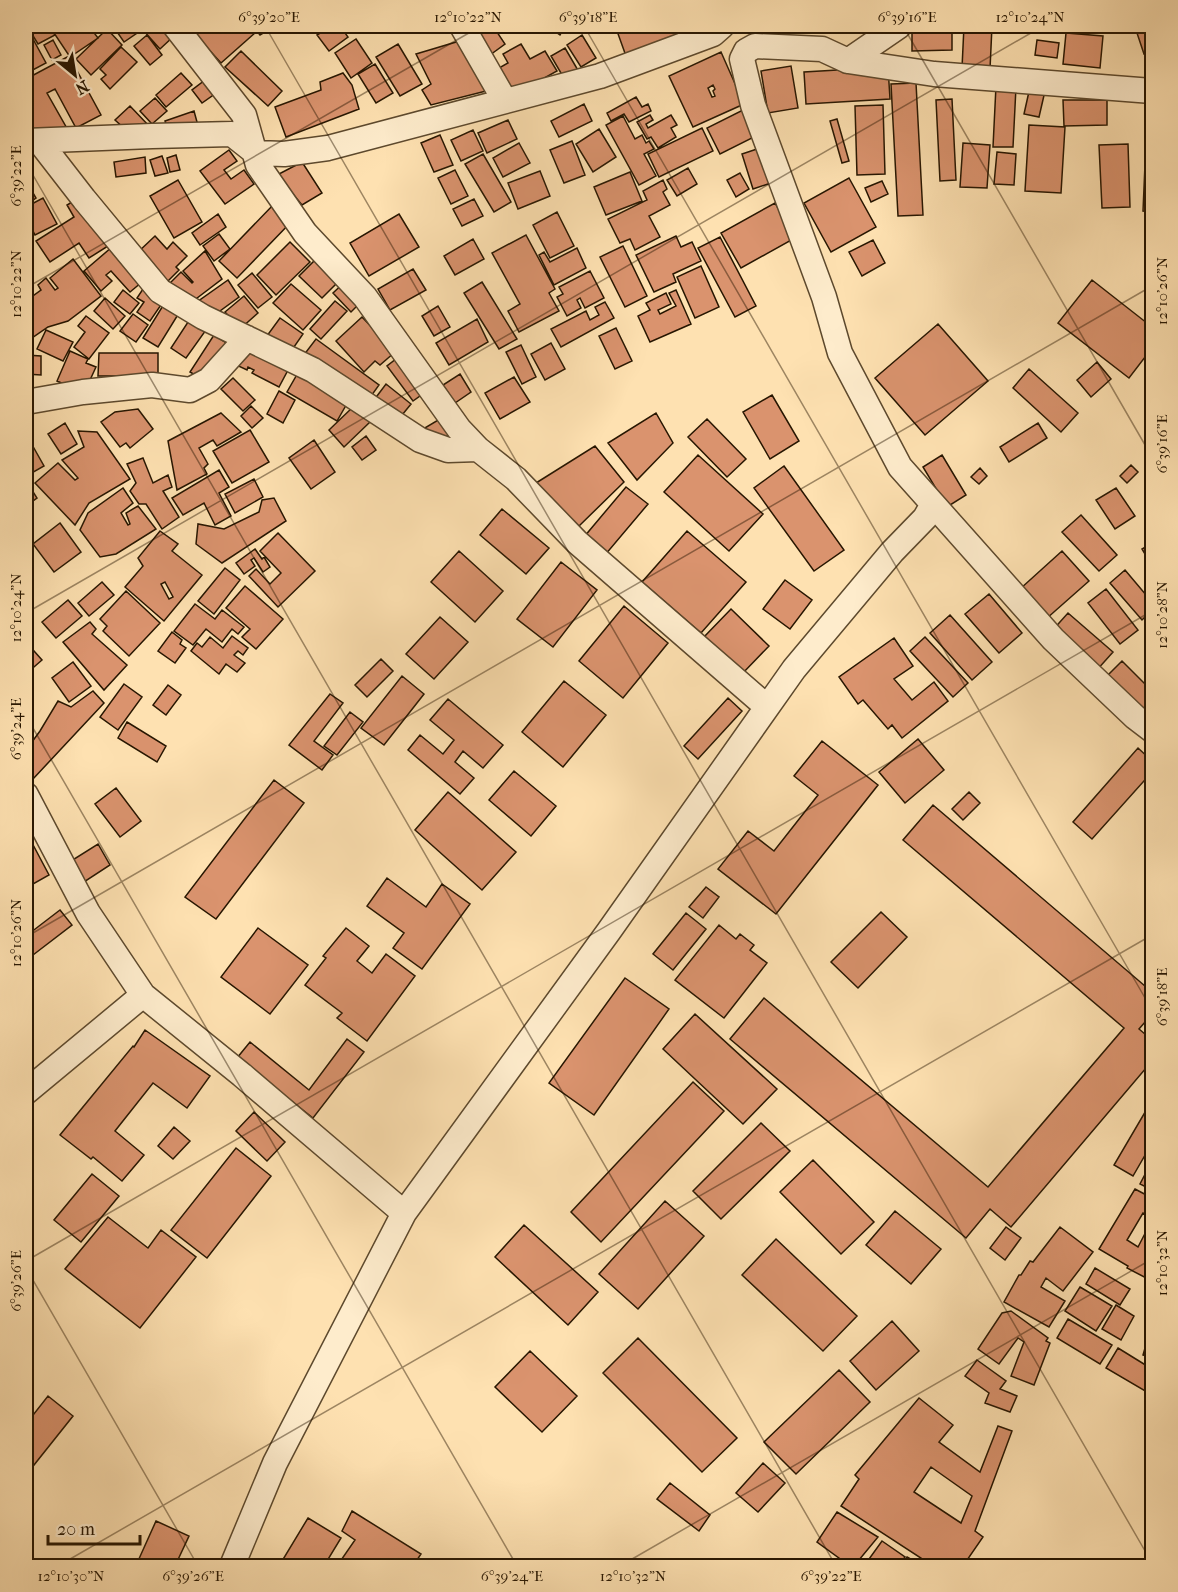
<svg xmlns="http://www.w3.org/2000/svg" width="1178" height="1592" font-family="'IM FELL French Canon',serif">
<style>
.building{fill:#da936e;stroke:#271601;stroke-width:1.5;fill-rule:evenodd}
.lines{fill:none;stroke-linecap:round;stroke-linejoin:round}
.street-casing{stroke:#5d492d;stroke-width:27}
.street{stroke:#feeccc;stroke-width:24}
.ticks{fill:none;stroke:#271601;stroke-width:1.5;stroke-opacity:0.45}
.neatline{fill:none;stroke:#271601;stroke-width:2}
.ticks-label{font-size:15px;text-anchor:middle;fill:#271601}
</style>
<rect width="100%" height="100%" fill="#fee1b1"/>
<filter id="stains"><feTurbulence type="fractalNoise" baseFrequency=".00333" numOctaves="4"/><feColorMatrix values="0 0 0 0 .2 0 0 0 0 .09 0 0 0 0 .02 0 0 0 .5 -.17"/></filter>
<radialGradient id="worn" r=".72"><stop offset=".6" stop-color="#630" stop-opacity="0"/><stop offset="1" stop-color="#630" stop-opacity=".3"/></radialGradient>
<!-- building -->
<path class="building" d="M27 26H49L55 35 38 44Z
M59 26H89L98 38 70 57 52 30Z
M113 26H136L140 31 124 42Z
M149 26H166L175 35 160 49 143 30Z
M198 26H250L256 32 221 63 192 31Z
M253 26H275L260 35Z
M331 26H340L348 37 329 51 317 35Z
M348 26H365L353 33Z
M473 26H493L505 44 490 55Z
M547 26H563L564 28 560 35Z
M632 26H685L688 32 626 56 617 31Z
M773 26H805L775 35Z
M860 26H883L864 34Z
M952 26V50L912 51V27Z
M964 26H992L990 69 962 68Z
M1149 26H1152V51L1144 54 1136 30Z
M107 29 122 45 91 75 76 59Z
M1066 33 1103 36 1100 68 1063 64Z
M147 35 162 55 150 65 134 46Z
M582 35 596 58 581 67 567 45Z
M33 39 46 63 29 72 26 66V43Z
M356 39 372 63 351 78 335 53Z
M53 40 61 55 52 60 44 45Z
M463 40 490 90 431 105 422 90 431 84 416 54Z
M1037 40 1059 43 1057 58 1035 55Z
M398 44 422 84 400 96 376 57Z
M521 44 530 59 545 51 557 71 514 95 499 68 508 63 503 54Z
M121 47 137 62 110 89 101 79 106 75 100 69Z
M565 48 579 72 565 80 551 56Z
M241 51 282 91 268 106 225 67Z
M721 52 744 104 693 127 669 76ZM713 85 715 89 713 91 715 96 712 97 708 88Z
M69 56 101 115 76 128 55 89 47 93 69 132 40 148 26 120V79Z
M375 64 393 93 376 103 358 74Z
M791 66 798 108 768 113 761 71Z
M888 67 890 99 806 104 804 72Z
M181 73 192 85 166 107 156 95Z
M343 73 352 85 359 109 286 137 275 107 321 90 320 82Z
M209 77 219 91 202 103 192 90Z
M916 83 923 215 898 216 891 84Z
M996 86 1016 87 1013 147H993Z
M1030 87 1045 91 1039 117 1024 114Z
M636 97 642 107 648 104 651 111 629 122 624 114 611 121 607 113Z
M155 98 167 111 152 124 140 111Z
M952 99 956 180 940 181 936 100Z
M1063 100H1107V125L1064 126Z
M584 104 592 121 559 137 551 121Z
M883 105 885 174 857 175 855 106Z
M130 106 151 128 125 129 115 120Z
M743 110 756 136 720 154 707 128Z
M194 111 200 133 172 142 165 121Z
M650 115 653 120 646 124 648 128 671 115 677 125 671 128 676 137 658 148 651 137 647 139 637 122Z
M623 116 635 139 642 135 646 143 649 141 654 149 644 154 656 176 639 185 606 125Z
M1146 118H1152V212L1143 211 1146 141H1145Z
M837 119 849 161 842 163 830 121Z
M508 120 517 139 487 153 478 133Z
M1029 125 1065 127 1061 193 1025 191Z
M702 128 713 151 659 177 648 154Z
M599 129 616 157 593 172 576 144Z
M473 130 483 151 461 161 451 140Z
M440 135 453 165 434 172 421 143Z
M572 141 585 175 564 183 550 150Z
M519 143 530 163 503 177 493 158Z
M963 143 990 145 987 188 960 187Z
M1128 144 1130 207 1102 208 1099 145Z
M760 148 771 183 753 189 742 154Z
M229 150 237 161 224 170 231 179 244 170 254 184 225 204 200 171Z
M997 152 1016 154 1014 185 994 184Z
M483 154 511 202 494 212 465 164Z
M176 155 180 170 170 172 167 158Z
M162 156 168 173 155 176 150 160Z
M145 157 146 173 116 177 114 162Z
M302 162 322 193 302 205 277 175Z
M688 168 697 184 677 196 667 180Z
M455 170 468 196 451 204 438 178Z
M540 171 550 196 518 209 508 183Z
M630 172 642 201 606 215 594 187Z
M740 173 749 189 736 197 727 180Z
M849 178 876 227 831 252 804 203Z
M178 180 202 222 174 238 150 196Z
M663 180 667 189 663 192 670 205 649 216 660 237 635 250 630 239 620 243 608 219 647 200 643 191Z
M26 181 36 198 26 205Z
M882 181 888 194 871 202 865 188Z
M43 198 57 224 35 235 26 217V207Z
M77 199 108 246 89 258 79 243 50 262 36 241 74 217 67 205Z
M474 199 483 216 462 226 453 209Z
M775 203 795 238 741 268 721 233Z
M274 204 292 221 237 278 219 261Z
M557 212 574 246 550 258 533 225Z
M218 214 226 227 200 245 192 233Z
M399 214 419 247 369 276 350 243Z
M219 234 230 249 214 261 203 246Z
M526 235 555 289 549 293 559 311 519 332 508 311 520 304 492 253Z
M155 236 167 249 173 242 187 256 176 267 179 270 165 284 136 254Z
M676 236 681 247 692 242 701 261 673 274 676 282 654 292 636 255Z
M720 237 756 306 735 317 698 248Z
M473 239 484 259 455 275 444 256Z
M873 240 885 263 862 276 849 252Z
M290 242 310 262 276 295 257 275Z
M623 246 647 296 625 307 600 257Z
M112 247 142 282 130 292 111 271 106 275 112 281 101 291 84 271Z
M577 248 586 268 554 285 539 255 544 252 550 262Z
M205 251 222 279 184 308 169 284 181 272 192 283 193 282 183 271Z
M322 253 345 275 322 298 299 276Z
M73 259 101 296 68 321 48 327 26 342V301L41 290 38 285 46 278 55 290 58 288 50 278Z
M701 266 719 307 695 318 677 277Z
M413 269 426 290 390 310 378 289Z
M590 271 604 298 585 308 580 298 577 300 581 308 567 316 557 297 563 294 559 287Z
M252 273 272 297 258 308 238 285Z
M349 278 366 297 351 312 333 293Z
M228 280 239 297 209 319 197 302Z
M1092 280 1152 327V348L1129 378 1058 323Z
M482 282 517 339 499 349 464 293Z
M291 284 321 310 303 330 273 303Z
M143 289 163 302 150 321 137 312 144 302 137 298Z
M123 290 139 303 130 314 114 302Z
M676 290 691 324 650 342 638 316 650 310 646 303 666 293 671 304 658 310 660 314 676 306 669 293Z
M244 296 258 313 240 329 225 312Z
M105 298 125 316 113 329 94 311Z
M335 301 347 311 321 339 310 329Z
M605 302 614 318 561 347 551 329 586 311 590 320 599 315 595 307Z
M164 304 179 313 158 347 143 338Z
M438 306 450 327 434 336 422 316Z
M133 314 148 325 136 342 120 331Z
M86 316 109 333 89 359 74 347 85 332 78 326Z
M362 317 395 352 380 365 375 361 364 372 336 341Z
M280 318 303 334 285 360 261 344Z
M190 319 206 330 186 358 171 348Z
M477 319 488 342 449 365 436 343Z
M938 324 988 381 925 435 875 378Z
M616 328 632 361 615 369 599 336Z
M46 330 73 342 63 361 37 349Z
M214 335 233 347 210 384 190 372Z
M316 339 379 385 364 406 300 360Z
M551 343 565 369 545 380 531 354Z
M521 345 536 377 522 384 506 352Z
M241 346 288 370 279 387 252 373 254 370 248 367 247 370 232 363Z
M70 351 88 359 86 363 96 367 84 393 57 381Z
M405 352 431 388 413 401 387 366Z
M99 353H158V376H98Z
M26 355 41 356V375L26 374Z
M1097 362 1111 379 1091 397 1077 380Z
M1029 369 1078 413 1061 432 1013 388Z
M299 371 349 400 337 421 287 392Z
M460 374 471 392 455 403 443 385Z
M514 377 530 402 500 419 485 393Z
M233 378 255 400 243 411 221 389Z
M386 384 411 404 398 420 374 400Z
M279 391 295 400 283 423 267 414Z
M772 395 799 441 770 459 743 412Z
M251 406 263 418 252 428 241 416Z
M354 406 370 422 344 447 329 430Z
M138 409 153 429 130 448 126 443 120 447 101 422 115 412Z
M455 410 467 430 430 452 418 432Z
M221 413 241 432 217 446 213 440 199 448 208 464 204 468 207 474 177 490 168 441Z
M656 413 673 443 637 480 608 443Z
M707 419 746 459 727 477 688 437Z
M65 423 77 444 61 454 48 434Z
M1038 423 1047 438 1009 462 1000 447Z
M250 430 269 462 232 483 213 451Z
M78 431 97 432 130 479 89 503 75 525 35 483 58 463 75 480 78 478 62 460 84 447Z
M26 434 44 466 30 474 26 466Z
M366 436 376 450 362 460 352 447Z
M314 440 335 472 311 489 289 458Z
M595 446 624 482 578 527 536 483Z
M698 455 763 514 729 551 664 492Z
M942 455 966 495 947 507 923 467Z
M143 458 153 483 168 475 172 487 163 491 179 517 162 529 146 504H139L130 491 136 483 127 464Z
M1131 465 1138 472 1127 483 1120 476Z
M784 466 844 550 814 571 754 488Z
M980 468 987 476 979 484 971 477Z
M219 470 229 487 219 493 231 516 215 525 204 503 183 515 172 498Z
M254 479 263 497 235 513 225 494Z
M28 484 37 498 26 506V486Z
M626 487 648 504 605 555 584 537Z
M123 488 133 503 121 513 128 525 130 524 126 513 138 506 156 529 116 554 100 557 80 530 88 513Z
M1116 488 1135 516 1115 529 1096 500Z
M274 498 286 521 222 563 196 544 198 524 224 529 259 512 262 500Z
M502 509 549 548 526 574 480 535Z
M1081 515 1117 555 1099 571 1062 532Z
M60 523 81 552 54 572 33 544Z
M160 531 178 544 172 551 202 575 164 621 125 587 143 566 138 558ZM165 582 173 597 169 599 161 584Z
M687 531 746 582 701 633 642 582Z
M278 533 315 571 278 607 249 576 256 569 270 584 281 573 260 551Z
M1152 543V566L1142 549Z
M255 549 262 559 264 557 270 567 263 572 254 558 251 560 255 566 244 574 236 563Z
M459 551 503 591 475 622 431 582Z
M1062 551 1089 581 1046 619 1020 589Z
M561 562 597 590 553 647 517 619Z
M225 568 240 580 214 614 198 601Z
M1125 570 1152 602V610L1142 620 1110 583Z
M785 580 812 600 790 629 763 609Z
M102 582 114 595 89 616 78 603Z
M245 586 283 619 256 649 242 637 250 629 226 608Z
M1106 589 1138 630 1120 644 1088 603Z
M126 591 160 623 129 656 103 631 107 626 100 619Z
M989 594 1022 633 999 653 965 614Z
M68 600 82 616 56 638 42 622Z
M195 604 215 619 222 610 244 627 238 634 232 629 222 642 206 629 193 645 174 631Z
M624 606 668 643 623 698 579 661Z
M731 609 769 646 741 675 703 638Z
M1068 613 1113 652 1096 671 1051 632Z
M950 615 992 662 972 680 930 633Z
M440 617 468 642 434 679 406 654Z
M90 622 96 629 92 634 127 665 104 690 63 642Z
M172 632 182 640 180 644 186 648 175 663 158 651Z
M232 636 248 648 243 655 238 651 234 655 245 663 237 672 226 664 219 674 191 651 197 643 202 647 210 637 223 648Z
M925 637 968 683 953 697 910 651Z
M894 638 913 666 894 679 912 700 934 682 948 701 902 738 892 725 888 729 863 700 858 704 839 677Z
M26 642 42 660 27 673 26 672Z
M381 659 393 671 367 697 355 685Z
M1122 661 1152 691V722L1106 677Z
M73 662 91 686 69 702 52 678Z
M402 676 424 694 384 745 361 728Z
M564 681 606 715 563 767 522 732Z
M124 684 142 697 118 730 100 717Z
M168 685 181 695 166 715 153 705Z
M93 691 104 703 33 779 26 773V750L40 731 58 701 71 707Z
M330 694 343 703 314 741 333 755 322 770 289 745Z
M728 698 742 711 698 759 684 746Z
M448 699 503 745 483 768 463 751 455 762 474 778 460 794 408 750 420 735 443 754 454 740 430 720Z
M350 712 363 722 337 755 324 746Z
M127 722 166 746 157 762 118 738Z
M918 739 944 770 905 803 879 772Z
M822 741 878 785 776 914 718 869 748 831 774 851 818 795 794 776Z
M1138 748 1152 761V772L1092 839 1073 822Z
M514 771 556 806 531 836 489 800Z
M274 780 304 803 216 919 185 897Z
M116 788 141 821 120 837 95 804Z
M448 792 516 852 482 890 415 830Z
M969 792 980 803 963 820 952 809Z
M933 805 1152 992V1014L1139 1029 1152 1040V1061L1011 1227 990 1209 966 1238 730 1039 764 998 988 1187 1124 1028 903 840Z
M31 841 49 875 26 888V844Z
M98 844 110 865 84 882 71 861Z
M387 878 426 907 442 884 470 904 422 969 393 948 404 933 367 906Z
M706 887 719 897 703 918 689 907Z
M60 910 72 925 33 955 26 944V936Z
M881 912 907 937 858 988 831 962Z
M686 913 706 929 673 970 653 954Z
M719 925 736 939 740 934 754 945 750 950 767 963 724 1018 675 980Z
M258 928 308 965 270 1014 221 977Z
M346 928 369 946 357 961 372 973 386 954 415 976 367 1041 337 1018 342 1013 305 985 326 958 323 956Z
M625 978 669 1009 594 1115 549 1083Z
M695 1014 777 1089 743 1124 663 1049Z
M145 1030 210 1076 187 1108 153 1083 115 1131 144 1155 122 1181 93 1157 91 1159 60 1135 133 1046 134 1047Z
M347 1039 364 1052 313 1118 237 1058 250 1042 309 1090Z
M693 1082 724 1111 601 1242 571 1212Z
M1151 1102 1152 1103V1143L1133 1176 1114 1165Z
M254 1112 285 1142 267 1161 236 1131Z
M761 1123 790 1151 721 1219 693 1191Z
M174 1127 190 1141 173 1159 158 1146Z
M236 1148 271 1176 207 1258 171 1230Z
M813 1160 874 1222 841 1254 780 1192Z
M1152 1161V1190L1140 1184Z
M92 1174 119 1196 81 1242 54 1220Z
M1135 1189 1152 1198V1218L1143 1213 1127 1240 1138 1247 1152 1220V1281L1127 1268 1128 1266 1099 1249Z
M665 1201 704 1236 638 1309 599 1274Z
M895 1211 941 1249 911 1284 866 1245Z
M108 1217 148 1248 161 1230 196 1257 140 1328 65 1269Z
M524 1225 598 1292 568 1325 495 1257Z
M1006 1227 1021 1238 1005 1260 990 1248Z
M1060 1227 1093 1252 1063 1291 1046 1278 1041 1287 1065 1301 1049 1327 1004 1302 1019 1275H1021L1030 1261 1033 1262Z
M776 1239 857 1316 823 1351 742 1275Z
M1095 1268 1130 1289 1120 1305 1086 1284Z
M1080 1287 1112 1306 1096 1331 1065 1311Z
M1116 1305 1134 1316 1121 1340 1102 1329Z
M1011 1311 1048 1338 1046 1341 1050 1343 1034 1385 1011 1376 1024 1342 1018 1338 999 1364 978 1349 1002 1313Z
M1068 1319 1112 1345 1100 1364 1057 1338Z
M892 1321 919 1351 876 1390 850 1361Z
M1152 1324V1358L1143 1355Z
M638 1338 737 1438 702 1472 603 1373Z
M1118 1348 1152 1369V1395L1106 1368Z
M530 1351 577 1396 542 1432 495 1387Z
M977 1360 1006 1381 1000 1389 1017 1396 1010 1412 985 1403 989 1393 965 1376Z
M839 1370 870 1402 796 1474 764 1442Z
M48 1396 73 1416 26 1475V1424Z
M919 1398 953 1425 939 1442 980 1472 998 1426 1012 1431 975 1531 983 1537 963 1566H933L841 1506 859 1479 855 1475ZM931 1467 972 1496 961 1523 914 1492Z
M763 1463 785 1483 758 1512 736 1493Z
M670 1483 710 1515 699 1531 657 1499Z
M352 1511 421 1554 413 1566H337L355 1540 342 1531Z
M837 1512 878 1537 854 1566H850L817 1542Z
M308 1518 341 1538 324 1566H279Z
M156 1521 189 1536 175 1566H151L138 1561Z
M882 1541 905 1557 898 1566H864Z
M907 1557 923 1566H902Z"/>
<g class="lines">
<defs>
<path id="street" d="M175 26 244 115 258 165 305 233 365 297 459 429 478 449 516 479 577 542 767 707
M462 26 505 101
M848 61 899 26
M26 141 152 136 232 134 256 153 284 154 328 148 600 76 713 34 722 26
M39 141 84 199 160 291 203 317 313 370 420 440 448 450 478 449
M26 402 83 392 152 385 190 390 209 380 247 338
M933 504 1053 639 1135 717 1152 730
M26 795 88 913 143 995 242 1075 404 1213
M26 1092 143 995
M232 1566 275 1463 404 1213 609 931 794 669 892 552 925 518 933 504 900 467 840 353 824 297 753 105 742 59 746 51 755 46 822 49 848 61 934 74 1152 91"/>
</defs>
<!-- street casing -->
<use href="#street" class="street-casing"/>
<!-- street -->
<use href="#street" class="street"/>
</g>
<!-- ticks -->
<path class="ticks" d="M265 26 1152 1563M584 26 1152 1010M903 26 1152 457M26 163 836 1566M26 288 481 26M26 613 1043 26M26 716 517 1566M26 937 1152 286M26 1261 1152 611M26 1268 198 1566M58 1566 1152 935M620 1566 1152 1259"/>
<!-- margin -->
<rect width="1178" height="1592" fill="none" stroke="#fee1b1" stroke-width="66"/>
<!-- north arrow -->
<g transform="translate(75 75) rotate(150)" stroke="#feeccc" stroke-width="4.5" paint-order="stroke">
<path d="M0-4.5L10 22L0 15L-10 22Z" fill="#271601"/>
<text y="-9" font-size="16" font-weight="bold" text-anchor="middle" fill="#271601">N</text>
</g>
<!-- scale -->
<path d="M48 1535v9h92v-9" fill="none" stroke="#271601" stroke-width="3"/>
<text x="57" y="1535" font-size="18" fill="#271601" stroke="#feeccc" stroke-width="4.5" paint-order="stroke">20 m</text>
<rect x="33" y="33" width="1112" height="1526" class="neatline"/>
<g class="ticks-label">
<text x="269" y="22">6°39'20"E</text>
<text x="468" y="22">12°10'22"N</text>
<text x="588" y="22">6°39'18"E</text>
<text x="907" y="22">6°39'16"E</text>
<text x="1030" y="22">12°10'24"N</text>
<text transform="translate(16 176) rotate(-90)" y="5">6°39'22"E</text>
<text transform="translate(16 284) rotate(-90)" y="5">12°10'22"N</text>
<text transform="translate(1162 291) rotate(-90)" y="5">12°10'26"N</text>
<text transform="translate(1162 444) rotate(-90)" y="5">6°39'16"E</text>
<text transform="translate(16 608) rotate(-90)" y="5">12°10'24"N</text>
<text transform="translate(1162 615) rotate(-90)" y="5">12°10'28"N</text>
<text transform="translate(16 729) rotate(-90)" y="5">6°39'24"E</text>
<text transform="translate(16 933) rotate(-90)" y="5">12°10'26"N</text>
<text transform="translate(1162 997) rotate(-90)" y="5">6°39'18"E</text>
<text transform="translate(1162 1263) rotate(-90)" y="5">12°10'32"N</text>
<text transform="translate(16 1281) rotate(-90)" y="5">6°39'26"E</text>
<text x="71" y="1581">12°10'30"N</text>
<text x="193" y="1581">6°39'26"E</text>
<text x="512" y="1581">6°39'24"E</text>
<text x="633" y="1581">12°10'32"N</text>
<text x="831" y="1581">6°39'22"E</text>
</g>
<rect width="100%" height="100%" filter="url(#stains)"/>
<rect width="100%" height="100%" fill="url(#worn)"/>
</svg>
